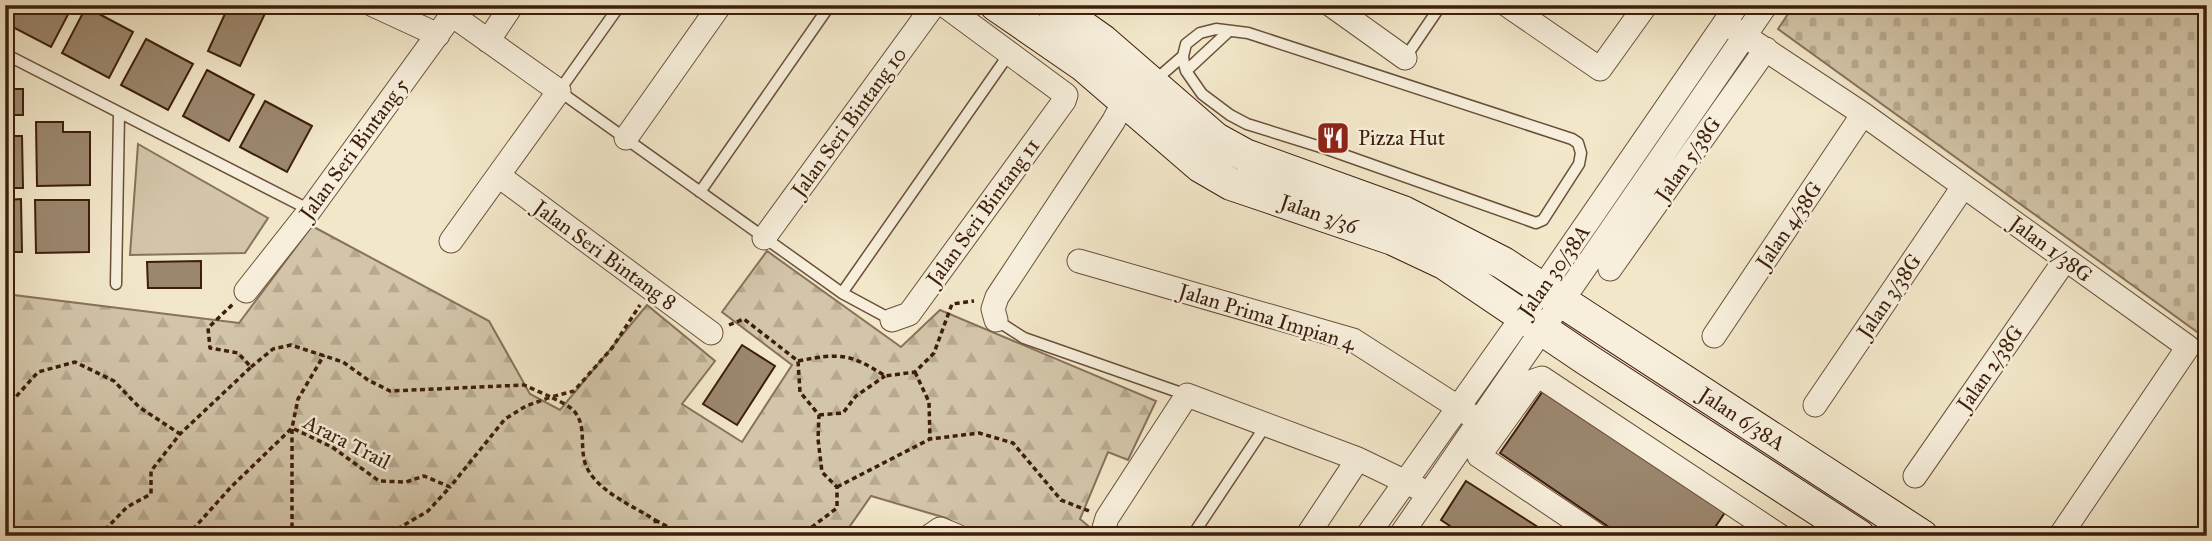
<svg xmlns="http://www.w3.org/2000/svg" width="2212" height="541" font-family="'IM FELL Great Primer',serif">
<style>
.forest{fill:url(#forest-firs);stroke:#88725a;stroke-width:2}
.cemetery{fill:url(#cemetery-stones);stroke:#88725a;stroke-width:2}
.green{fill:#d3c5a9;stroke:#88725a;stroke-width:2}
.building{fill:#9b876e;stroke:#3d1e0b;stroke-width:2}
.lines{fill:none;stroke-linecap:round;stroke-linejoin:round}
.lane-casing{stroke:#6a503a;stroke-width:13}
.street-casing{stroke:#6a503a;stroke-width:25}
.secondary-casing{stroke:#3d1e0b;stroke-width:34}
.path{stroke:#3d1e0b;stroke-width:3.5;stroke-dasharray:5 3.5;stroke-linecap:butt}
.lane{stroke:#f7efdc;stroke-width:10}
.street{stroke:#f7efdc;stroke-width:23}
.secondary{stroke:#f7efdc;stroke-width:32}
.labels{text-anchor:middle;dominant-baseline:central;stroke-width:5;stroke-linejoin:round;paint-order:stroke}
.street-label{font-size:21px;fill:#3d1e0b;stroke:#f7efdc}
.poi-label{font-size:21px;fill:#3d1e0b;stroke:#f7efdc;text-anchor:start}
</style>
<defs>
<pattern id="forest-firs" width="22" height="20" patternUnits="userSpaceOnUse" patternTransform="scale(1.75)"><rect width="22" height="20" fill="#d3c5a9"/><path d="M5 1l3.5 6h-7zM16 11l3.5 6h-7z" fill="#b6a990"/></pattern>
<pattern id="cemetery-stones" width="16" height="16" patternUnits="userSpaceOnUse" patternTransform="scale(1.75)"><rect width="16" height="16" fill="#d3c5a9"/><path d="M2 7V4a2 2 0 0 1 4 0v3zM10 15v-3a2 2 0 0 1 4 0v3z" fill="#b6a990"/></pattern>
</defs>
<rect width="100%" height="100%" fill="#f2e7c9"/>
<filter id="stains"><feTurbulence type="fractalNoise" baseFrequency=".00286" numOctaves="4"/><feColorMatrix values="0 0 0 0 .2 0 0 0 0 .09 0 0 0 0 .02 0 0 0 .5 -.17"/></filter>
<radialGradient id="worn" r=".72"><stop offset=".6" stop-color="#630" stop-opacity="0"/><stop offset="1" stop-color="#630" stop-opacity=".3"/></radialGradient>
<!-- forest -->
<path class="forest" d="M312 226 489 321 530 394 560 410 647 305 715 361 682 404 742 442 792 365 722 312 767 251 901 347 940 310 1156 401 1128 460 1108 452 1080 519 1100 536H974L946 518 871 496 843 536H5V294L239 323Z"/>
<!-- cemetery -->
<path class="cemetery" d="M1794 5H2207V324L2200 334 1778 29Z"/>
<!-- green -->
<path class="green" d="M138 144 268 218 245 253 130 255Z"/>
<!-- building -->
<path class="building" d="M13 5H73L51 47 5 23Z
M229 5H269L240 66 208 51Z
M86 7 133 32 109 78 62 53Z
M146 39 193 64 168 110 121 85Z
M207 70 254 95 229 141 183 116Z
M5 89H23V115H5Z
M265 101 312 126 287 172 240 147Z
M36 122H63V132H90V185L37 186Z
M5 136H22L23 188H5Z
M21 199 22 252H5V200Z
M35 200H89V252L36 253Z
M201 261V288H148L147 262Z
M742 345 775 366 737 425 703 404Z
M1545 388 1726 511 1709 536H1622L1500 453Z
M1466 481 1552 536H1465L1441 520Z"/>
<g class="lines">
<defs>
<path id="lane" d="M620 5 559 91 842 293 892 320
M1216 29 1248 33 1572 139 1578 143 1581 153 1579 164 1543 220 1536 223 1327 149 1247 124 1230 115 1202 94 1186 71 1184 64 1183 56 1186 44 1200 33Z
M5 54 310 210
M1405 58 1441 5
M1186 71 1229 31
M1153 82 1183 56
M700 192 830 5
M116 284 119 114
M842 293 1009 54
M996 320 1024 338 1187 395
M1192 536 1266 425"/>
<path id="street" d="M373 5 438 35
M1331 5 1405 58
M1507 5 1600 69 1646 5
M1725 23 1863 114 2188 347 2060 536
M488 41 512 5
M626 138 720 5
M499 176 711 333
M764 238 934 5
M451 241 559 91 452 15
M1079 261 1353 340 1470 415
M1610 269 1766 49
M246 291 310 210 459 5
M892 320 909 314 1064 101 1066 95 944 5
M996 320 993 309 997 297 1113 122 1125 100 1134 89
M1714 336 1863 114
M1815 405 1963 187
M1915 476 2065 260
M1104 528 1107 518 1187 395 1358 459 1418 488
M930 536 940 529 957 536
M1307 536 1358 459
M1367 536 1523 316 1737 5
M1400 536 1766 5
M1598 536 1479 456 1533 381 1542 378 1780 536"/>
<path id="secondary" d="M996 5 1083 65 1200 166 1231 184 1393 239 1444 263 1586 359 1859 536
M1052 5 1103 41 1216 139 1245 155 1403 212 1503 263 1922 536"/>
</defs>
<!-- lane casing -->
<use href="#lane" class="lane-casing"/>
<!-- street casing -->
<use href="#street" class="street-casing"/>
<!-- secondary casing -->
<use href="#secondary" class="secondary-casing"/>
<!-- path -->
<path class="path" d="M729 325 744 319 798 361 800 392 819 415 818 439 822 472 837 487V508L800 536
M798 361C839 353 850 353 885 376L915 372 934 353 952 304 974 301
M251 367 273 349 291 345 343 362 368 380 390 391 524 385 551 397 574 391 612 348 640 305
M915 372 929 402 930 439
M5 409 38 372 75 362 114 381 139 407 180 434
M819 415 843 413 856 396 885 376
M837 487 930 439 979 433 1013 443 1061 500 1089 511
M655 520 685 536
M399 528 407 536
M99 536 127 507 151 494V471L180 434 251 367 238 353 210 348 208 328 233 304
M187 536 231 487 292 428 332 447 379 481 406 482 424 476 450 487 505 419 526 406 551 397C558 401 569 405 574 411 588 427 578 449 587 468 599 492 633 506 655 520L657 536
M292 536V428L298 399 324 355
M392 536 399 528 428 511 450 487"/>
<!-- lane -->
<use href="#lane" class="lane"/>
<!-- street -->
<use href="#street" class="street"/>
<!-- secondary -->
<use href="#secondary" class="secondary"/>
</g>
<!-- icons -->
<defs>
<symbol id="restaurant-square" viewBox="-11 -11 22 22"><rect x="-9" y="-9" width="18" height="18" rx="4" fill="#8f2418" stroke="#f7efdc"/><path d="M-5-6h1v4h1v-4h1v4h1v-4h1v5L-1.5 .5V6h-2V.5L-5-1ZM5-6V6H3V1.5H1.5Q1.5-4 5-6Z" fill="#fff"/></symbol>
</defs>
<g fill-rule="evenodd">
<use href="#restaurant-square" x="1314" y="119" width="38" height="38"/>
</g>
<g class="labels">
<!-- street labels -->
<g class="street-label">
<text transform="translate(849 122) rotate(-54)">Jalan Seri Bintang 10</text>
<text transform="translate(354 149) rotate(-54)">Jalan Seri Bintang 5</text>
<text transform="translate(1688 159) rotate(-55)">Jalan 5/38G</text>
<text transform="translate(983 212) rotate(-54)">Jalan Seri Bintang 11</text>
<text transform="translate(1319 214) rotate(19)">Jalan 3/36</text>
<text transform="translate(1789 225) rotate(-56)">Jalan 4/38G</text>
<text transform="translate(2051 249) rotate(36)">Jalan 1/38G</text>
<text transform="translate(605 255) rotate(36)">Jalan Seri Bintang 8</text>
<text transform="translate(1554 271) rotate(-55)">Jalan 30/38A</text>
<text transform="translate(1889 296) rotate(-56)">Jalan 3/38G</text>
<text transform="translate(1267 317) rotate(17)">Jalan Prima Impian 4</text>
<text transform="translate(1990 368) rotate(-55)">Jalan 2/38G</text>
<text transform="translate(1742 419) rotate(33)">Jalan 6/38A</text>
<text transform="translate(347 442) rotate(27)">Arara Trail</text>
</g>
<!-- poi labels -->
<g class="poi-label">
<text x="1358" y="138">Pizza Hut</text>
</g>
</g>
<!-- margin -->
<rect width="2212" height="541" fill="none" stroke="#f2e7c9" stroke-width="28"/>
<rect x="7" y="7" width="2198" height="527" fill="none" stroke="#3d1e0b" stroke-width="3.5"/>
<rect x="14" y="14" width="2184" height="513" fill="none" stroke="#3d1e0b" stroke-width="2"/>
<rect width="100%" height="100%" filter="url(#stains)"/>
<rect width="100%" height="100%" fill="url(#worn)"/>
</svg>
